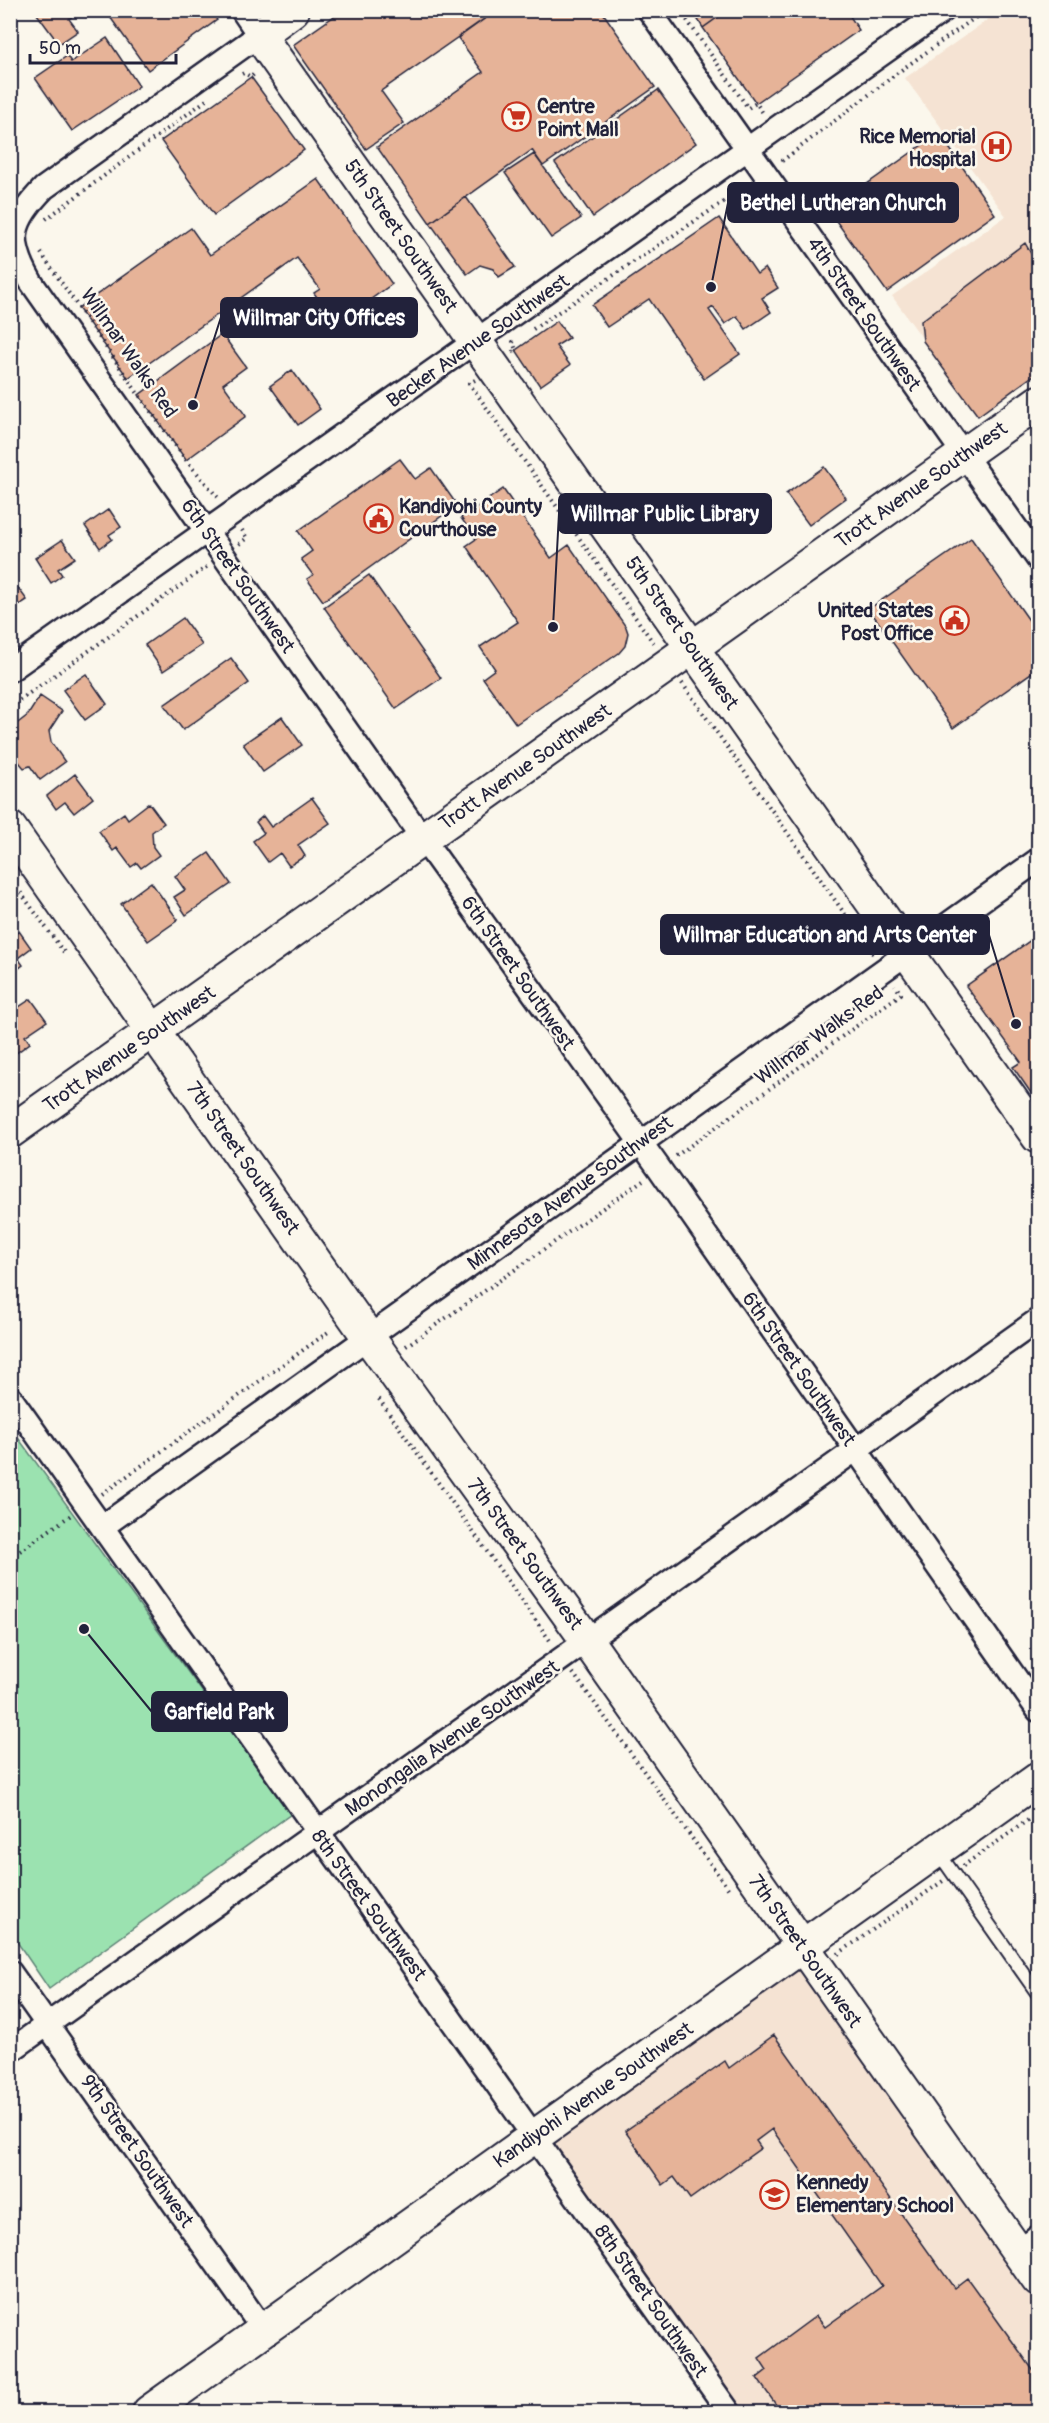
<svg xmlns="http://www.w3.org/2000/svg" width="1049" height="2423" font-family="Pangolin,sans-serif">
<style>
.built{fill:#f5e3d3}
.green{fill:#9be2b0;stroke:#5e8276;stroke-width:1.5}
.building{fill:#e6b398;stroke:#22223b;stroke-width:1.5}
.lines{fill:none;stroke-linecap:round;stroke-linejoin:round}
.lane-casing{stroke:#22223b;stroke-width:16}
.street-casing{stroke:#22223b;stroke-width:27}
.secondary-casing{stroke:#22223b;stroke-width:36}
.path{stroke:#22223b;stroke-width:4;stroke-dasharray:1.5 4.5;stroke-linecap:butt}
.lane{stroke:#fbf7ec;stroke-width:12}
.street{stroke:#fbf7ec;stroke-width:22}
.secondary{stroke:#fbf7ec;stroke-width:32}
.labels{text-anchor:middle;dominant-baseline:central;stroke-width:5;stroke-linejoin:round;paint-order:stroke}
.poi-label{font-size:20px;font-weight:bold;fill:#22223b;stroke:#fbf7ec;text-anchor:start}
.street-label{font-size:20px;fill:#22223b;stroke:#fbf7ec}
.leader{fill:none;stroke:#22223b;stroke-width:2}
.callout-dot{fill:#22223b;stroke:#fbf7ec;stroke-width:2}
.callout{fill:#22223b;stroke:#22223b;stroke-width:2}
.callout-label{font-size:21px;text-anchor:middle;font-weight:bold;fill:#fff}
</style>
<rect width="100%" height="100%" fill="#fbf7ec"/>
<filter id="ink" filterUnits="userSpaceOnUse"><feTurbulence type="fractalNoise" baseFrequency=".0167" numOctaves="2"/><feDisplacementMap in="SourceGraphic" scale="12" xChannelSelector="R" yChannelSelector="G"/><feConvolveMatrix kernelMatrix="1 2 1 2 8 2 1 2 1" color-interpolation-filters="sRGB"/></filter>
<g filter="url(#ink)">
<!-- built -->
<path class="built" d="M1000 11H1038V372L978 416 892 296 1006 216 905 78Z
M802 1947 1038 2280V2412H720L535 2136Z"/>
<!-- green -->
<path class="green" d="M19 1439 291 1814 49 1989 11 1933 10 1445Z"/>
<!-- building -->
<path class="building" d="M34 10H81L69 19 78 31 59 44Z
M105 10H210L217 20 148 70Z
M343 10H489L491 14 381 91 404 123 366 149 293 45Z
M497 10H601L655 87 543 166 532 150 430 223 377 147 483 72 458 38Z
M692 10H728L703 28Z
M728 10H846L859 30 756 103 703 28Z
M107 38 139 86 72 131 35 78 67 56 71 62Z
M251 77 304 150 214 215 161 141Z
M658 90 696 143 593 217 555 163Z
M939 133 995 214 887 292 829 211Z
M534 154 581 218 551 238 505 173Z
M318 179 392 284 336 324 314 293 320 289 297 258 128 378 78 308 191 228 210 255Z
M466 197 515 267 499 277 493 269 480 265 467 274 430 223Z
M719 218 757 274 765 268 778 288 762 298 771 312 746 329 737 316 725 324 713 307 709 310 740 354 704 379 649 299 607 327 592 305Z
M1025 243 1038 266V372L978 416 923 341 921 321Z
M557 321 569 338 556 346 570 365 540 386 516 350Z
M222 334 246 367 223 384 246 416 186 460 139 395Z
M292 370 320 409 298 425 270 386Z
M400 459 415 479 431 468 457 505 323 601 307 579 313 575 301 559 312 551 298 531Z
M824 467 846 498 809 525 786 494Z
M503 489 551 558 569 545 626 627 628 633 625 646 619 653 516 724 483 678 495 669 480 647 518 622 466 546 476 539 461 518Z
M109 509 121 527 109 535 112 539 100 548 85 526Z
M971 538 1038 633V668L953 728 869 609Z
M62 540 75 558 58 569 62 575 51 583 35 558Z
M369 575 441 678 396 709 324 607Z
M10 577 27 600 10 611Z
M183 618 202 645 163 671 145 645Z
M231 658 249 683 183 730 164 705Z
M86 674 107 704 85 720 63 690Z
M40 696 62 711 49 731 51 742 65 762 40 780 30 766 24 768 10 751V729L28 715Z
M282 717 302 745 263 772 243 744Z
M75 774 93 798 74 813 65 802 56 809 47 796Z
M312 798 330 823 298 845 305 856 289 866 280 853 268 862 253 841 264 833 256 822 263 816 271 827Z
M149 803 164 823 152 832 153 847 159 855 141 868 137 863 131 867 117 848 113 851 99 831 124 813 128 819Z
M209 853 231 884 186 915 174 897 185 890 175 876Z
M151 882 178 920 148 941 121 904Z
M19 931 31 948 18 958 23 965 10 975V938Z
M1038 935V1103L1013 1067 1021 1062 966 986Z
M31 999 47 1021 25 1036 30 1043 12 1056 10 1013Z
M774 2035 954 2288 967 2278 1038 2377V2412H781L757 2378 767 2370 759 2358 816 2316 825 2327 882 2286 772 2129 756 2141 761 2148 690 2199 674 2177 663 2185 625 2131 725 2061 729 2068Z"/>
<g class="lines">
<defs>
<path id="lane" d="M938 1852 1038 1994"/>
<path id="street" d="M242 10 259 35 44 188C11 222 7 240 31 282L423 839 659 1168 1038 1710
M649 10 1038 559
M10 670 944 10
M10 1397 729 2412
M102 1527 1038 860
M10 1972 264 2331
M10 2051 1038 1320
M1018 2252 1038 2237"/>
<path id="secondary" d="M293 10 259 35 1038 1137
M10 828 369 1338 588 1642 1038 2280
M10 1132 1038 402
M149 2412 535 2136 1038 1779"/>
</defs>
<!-- lane casing -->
<use href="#lane" class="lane-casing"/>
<!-- street casing -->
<use href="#street" class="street-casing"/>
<!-- secondary casing -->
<use href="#secondary" class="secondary-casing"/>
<!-- path -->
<path class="path" d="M680 10 748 108 756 103 763 113
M242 74 244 73 251 77 255 73
M782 161 904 68 986 10
M46 219 209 98
M41 253 139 395 186 460 220 500
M533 329 749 185
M513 352 516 350 513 342 516 339
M475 380 469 383 655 645
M239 544 247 538 242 530
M682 683 873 954
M10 707 208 566
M10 878 66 955
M676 1156 901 994 895 985
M406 1346 643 1180
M379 1399 551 1642
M102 1494 331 1330
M10 1558 71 1515
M573 1673 730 1891
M963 1866 1038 1813
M838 1954 943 1881"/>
<!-- lane -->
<use href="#lane" class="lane"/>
<!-- street -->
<use href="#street" class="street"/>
<!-- secondary -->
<use href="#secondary" class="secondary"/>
</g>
</g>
<!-- icons -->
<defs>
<symbol id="supermarket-ring" viewBox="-11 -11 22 22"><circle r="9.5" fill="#fbf7ec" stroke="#c8321e" stroke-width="1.5"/><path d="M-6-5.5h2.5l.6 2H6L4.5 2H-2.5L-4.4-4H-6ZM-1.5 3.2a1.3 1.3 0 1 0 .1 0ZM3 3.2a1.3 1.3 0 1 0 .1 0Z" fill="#c8321e"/></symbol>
<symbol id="hospital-ring" viewBox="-11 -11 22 22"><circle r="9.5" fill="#fbf7ec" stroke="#c8321e" stroke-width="1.5"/><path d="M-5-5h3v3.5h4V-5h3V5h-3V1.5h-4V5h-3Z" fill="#c8321e"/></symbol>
<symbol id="civic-ring" viewBox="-11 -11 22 22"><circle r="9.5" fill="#fbf7ec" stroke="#c8321e" stroke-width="1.5"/><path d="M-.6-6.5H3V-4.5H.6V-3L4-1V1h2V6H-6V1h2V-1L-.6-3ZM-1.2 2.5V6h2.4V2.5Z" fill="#c8321e"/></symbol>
<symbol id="school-ring" viewBox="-11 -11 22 22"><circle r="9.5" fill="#fbf7ec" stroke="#c8321e" stroke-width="1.5"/><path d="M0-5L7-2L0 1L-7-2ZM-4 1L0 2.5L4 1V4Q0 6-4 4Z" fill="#c8321e"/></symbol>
</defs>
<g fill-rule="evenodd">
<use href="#supermarket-ring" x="500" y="100" width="33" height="33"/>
<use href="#hospital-ring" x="980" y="130" width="33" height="33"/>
<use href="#civic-ring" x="362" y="502" width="33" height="33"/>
<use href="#civic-ring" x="938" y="604" width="33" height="33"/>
<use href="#school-ring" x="758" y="2178" width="33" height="33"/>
</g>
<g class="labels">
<!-- poi labels -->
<g class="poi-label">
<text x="537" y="106">Centre<tspan x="537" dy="23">Point Mall</tspan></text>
<text x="976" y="136" text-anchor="end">Rice Memorial<tspan x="976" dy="23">Hospital</tspan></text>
<text x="399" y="506">Kandiyohi County<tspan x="399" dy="23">Courthouse</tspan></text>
<text x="933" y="610" text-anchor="end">United States<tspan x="933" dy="23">Post Office</tspan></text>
<text x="796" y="2182">Kennedy<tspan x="796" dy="23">Elementary School</tspan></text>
</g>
<!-- street labels -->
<g class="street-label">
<text transform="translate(401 236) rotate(55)">5th Street Southwest</text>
<text transform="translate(864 314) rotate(55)">4th Street Southwest</text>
<text transform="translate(478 341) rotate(-35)">Becker Avenue Southwest</text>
<text transform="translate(129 353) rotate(55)">Willmar Walks Red</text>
<text transform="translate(921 485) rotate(-35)">Trott Avenue Southwest</text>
<text transform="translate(238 576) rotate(55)">6th Street Southwest</text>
<text transform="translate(682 633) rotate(55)">5th Street Southwest</text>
<text transform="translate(525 767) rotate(-35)">Trott Avenue Southwest</text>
<text transform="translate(518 973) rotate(55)">6th Street Southwest</text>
<text transform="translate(819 1035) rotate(-36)">Willmar Walks Red</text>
<text transform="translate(129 1049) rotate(-35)">Trott Avenue Southwest</text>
<text transform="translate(243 1158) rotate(55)">7th Street Southwest</text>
<text transform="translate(570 1193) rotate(-36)">Minnesota Avenue Southwest</text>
<text transform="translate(799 1369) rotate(55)">6th Street Southwest</text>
<text transform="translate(525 1554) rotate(54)">7th Street Southwest</text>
<text transform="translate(452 1738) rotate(-35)">Monongalia Avenue Southwest</text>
<text transform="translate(369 1905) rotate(54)">8th Street Southwest</text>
<text transform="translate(805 1951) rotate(55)">7th Street Southwest</text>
<text transform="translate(593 2095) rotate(-35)">Kandiyohi Avenue Southwest</text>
<text transform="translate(137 2151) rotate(55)">9th Street Southwest</text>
<text transform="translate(651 2301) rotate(55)">8th Street Southwest</text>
</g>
</g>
<!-- callouts -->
<path class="leader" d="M711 287L728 203M193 405L221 317M553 627L559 513M1016 1024L989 935M84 1629L152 1712"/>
<g class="callout-dot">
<circle cx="711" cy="287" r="6"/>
<circle cx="193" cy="405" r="6"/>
<circle cx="553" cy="627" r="6"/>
<circle cx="1016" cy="1024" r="6"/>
<circle cx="84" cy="1629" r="6"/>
</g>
<g class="callout">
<rect x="728" y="183" width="230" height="39" rx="6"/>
<rect x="221" y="298" width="196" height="39" rx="6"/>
<rect x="559" y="494" width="212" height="39" rx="6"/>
<rect x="661" y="915" width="328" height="39" rx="6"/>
<rect x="152" y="1692" width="135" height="39" rx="6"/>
</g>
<g class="callout-label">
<text x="843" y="210">Bethel Lutheran Church</text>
<text x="319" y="325">Willmar City Offices</text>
<text x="665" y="521">Willmar Public Library</text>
<text x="825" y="942">Willmar Education and Arts Center</text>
<text x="219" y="1719">Garfield Park</text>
</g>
<!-- margin -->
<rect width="1049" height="2423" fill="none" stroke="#fbf7ec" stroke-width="36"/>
<rect x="18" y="18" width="1013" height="2387" fill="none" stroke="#22223b" stroke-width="2" filter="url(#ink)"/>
<!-- scale -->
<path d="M30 54v9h146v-9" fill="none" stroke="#22223b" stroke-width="3"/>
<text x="39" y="54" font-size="18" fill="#22223b" stroke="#fbf7ec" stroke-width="4.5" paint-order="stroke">50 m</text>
</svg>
